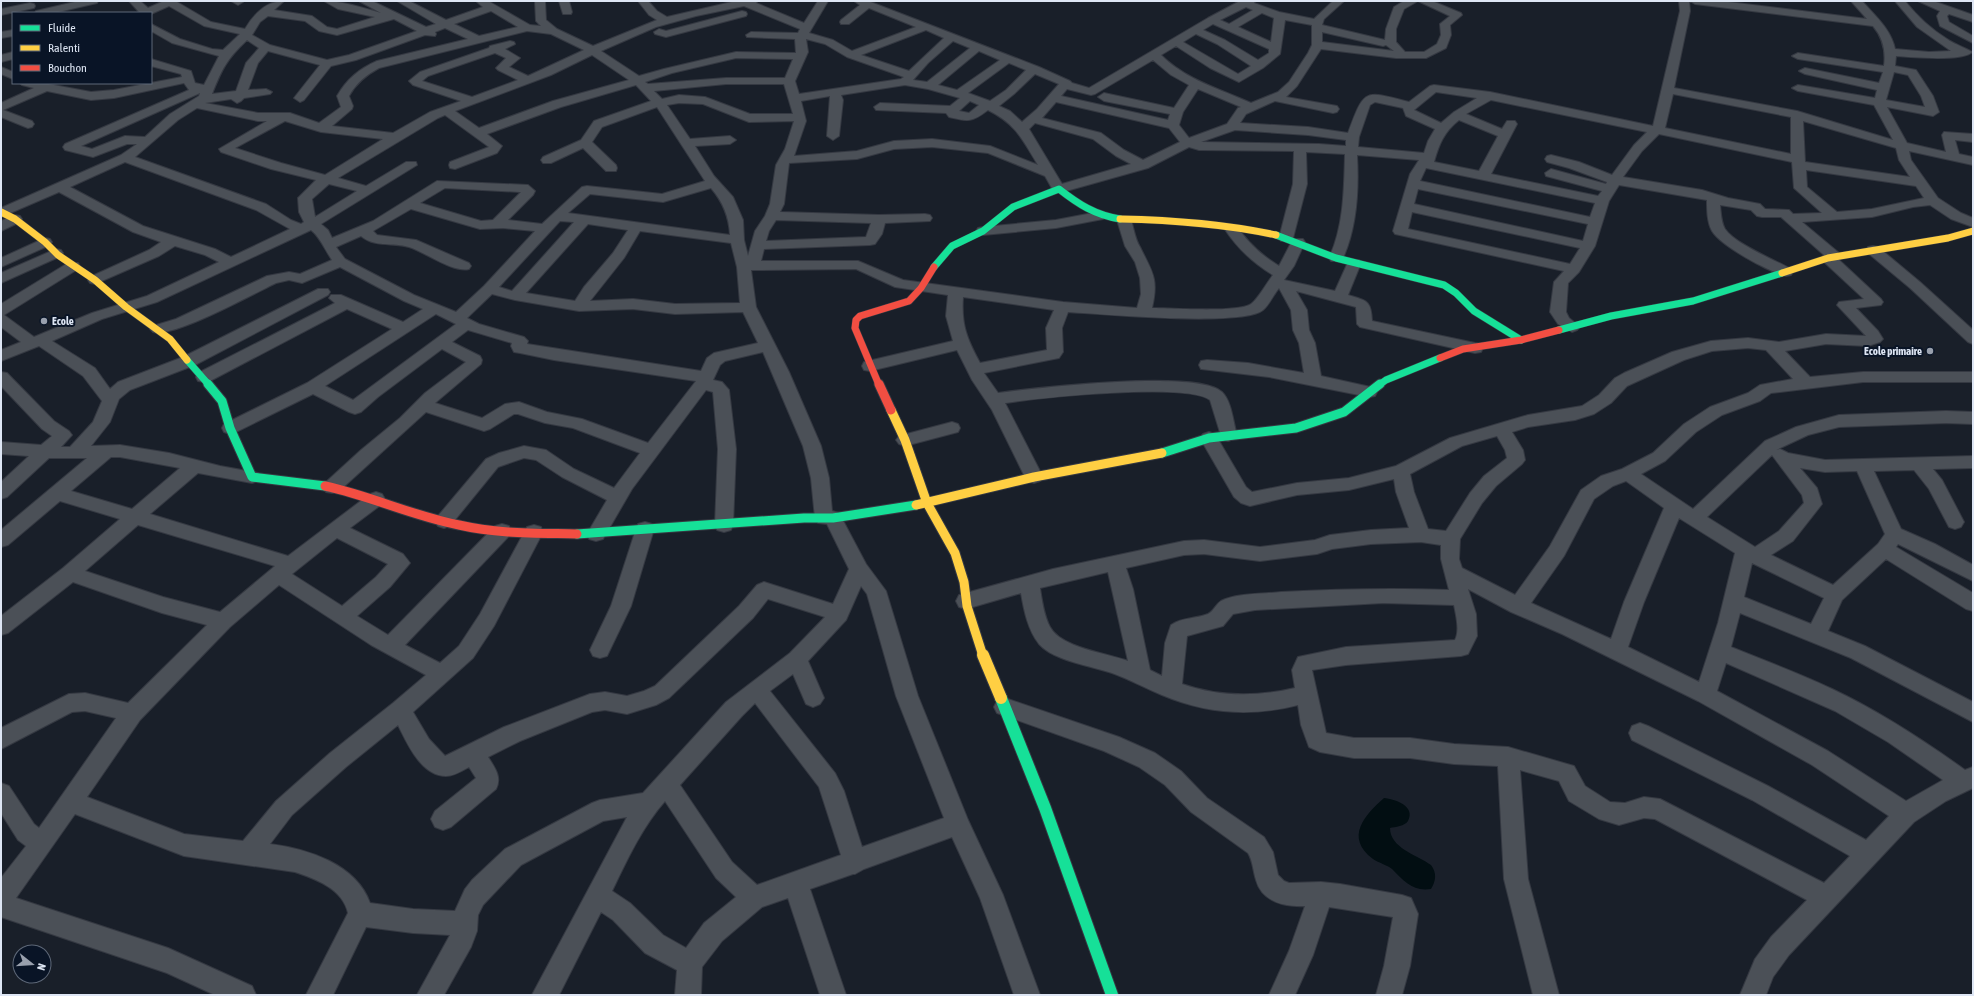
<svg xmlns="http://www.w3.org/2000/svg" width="1974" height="996" font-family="'Asap Condensed',sans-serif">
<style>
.water{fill:#020e12}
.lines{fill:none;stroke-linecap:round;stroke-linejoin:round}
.street-casing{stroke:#353942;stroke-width:2}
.fast-far2-casing{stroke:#353942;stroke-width:8}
.fast-far1-casing{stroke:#353942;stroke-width:11}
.fast-casing{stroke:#353942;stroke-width:14}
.slow-far2-casing{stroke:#353942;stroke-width:8}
.slow-far1-casing{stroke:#353942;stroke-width:11}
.slow-casing{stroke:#353942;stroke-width:14}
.jam-far1-casing{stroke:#353942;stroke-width:8}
.jam-casing{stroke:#353942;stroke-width:11}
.street{fill:#4b5057;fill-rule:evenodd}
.fast-far2{stroke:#16e098;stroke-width:7}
.fast-far1{stroke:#16e098;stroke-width:9}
.fast{stroke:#16e098;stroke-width:12}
.slow-far2{stroke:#ffcf43;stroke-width:7}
.slow-far1{stroke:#ffcf43;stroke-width:9}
.slow{stroke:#ffcf43;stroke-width:12}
.jam-far1{stroke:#f24e42;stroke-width:7}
.jam{stroke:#f24e42;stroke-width:9}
.poi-dot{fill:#99a0ad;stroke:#091426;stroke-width:1.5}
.labels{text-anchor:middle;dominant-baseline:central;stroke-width:4;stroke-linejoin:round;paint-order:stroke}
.poi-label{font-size:11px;font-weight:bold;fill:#dee6f4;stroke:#091426;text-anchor:start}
</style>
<rect width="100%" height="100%" fill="#191f29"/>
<!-- water -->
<path class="water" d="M1384 798C1395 799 1416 806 1408 821 1405 826 1395 827 1390 828 1390 848 1417 855 1431 865 1437 873 1436 881 1431 889 1413 892 1404 881 1392 869 1387 865 1379 863 1373 859 1344 837 1365 815 1384 798Z"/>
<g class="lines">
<defs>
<path id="street" d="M79 1H98L97 3 54 13H35L36 11Z
M129 1H140L148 8 164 1H178L177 2 211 22 245 29C254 14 266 1 284 1L274 10 312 16 327 27 337 29 375 17 338 9 324 1C343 1 363 8 381 13L359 1H372L426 27 436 24 397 1H409L446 20 483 7 476 1H488L530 25 541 26 536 21 535 1H545L546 20 557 29 593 46 657 20 649 15 638 1H648L657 11 667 17 736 1H758L756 3 804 23 818 1H828L809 33 833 40 852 51 916 27 869 8 849 24H841L840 22 841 20 860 5 854 1H868L1039 67 1070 81 1072 83 1089 88 1208 18 1240 1H1255L1254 3 1279 12 1314 19 1333 1H1344L1324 19 1322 25 1385 40 1386 29 1394 7 1404 1H1432L1461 13 1462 15 1450 25 1451 35 1446 48 1426 58H1396L1321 49 1297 86 1286 97 1337 106 1339 109 1337 112 1333 113 1275 101 1246 114 1240 123 1308 127 1348 133C1365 87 1364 91 1409 102L1430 86 1434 85 1490 92 1653 126 1680 11 1679 1H1689L1690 11 1674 88 1797 111 1893 140 1874 105 1798 91 1792 88 1798 85 1875 98 1877 90 1805 74 1799 71 1805 68 1879 83 1883 72 1798 59 1792 56 1798 53 1884 66C1886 50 1883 38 1873 26L1695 4 1690 1H1720L1867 19 1851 1H1862C1875 16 1891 29 1895 49L1929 52 1951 51 1917 27 1895 1H1905C1917 16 1931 29 1947 39 1952 43 1970 50 1972 52 1963 62 1910 57 1896 56L1895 66 1916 70 1933 96 1939 112 1933 116 1887 107 1907 143 1946 152 1942 135 1944 132 1973 134V142L1955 140 1959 154 1973 157V165L1909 151 1911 160 1938 198 1961 213 1973 218V227L1951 219 1930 205 1913 207 1872 217 1802 222 1839 253 1841 256 1838 259 1881 299 1883 302 1881 305 1856 308 1878 331 1883 339 1880 342 1868 346 1826 344 1785 351 1810 377 1863 372H1973V382H1863L1771 393 1760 401 1722 415 1696 432 1665 461 1641 474 1693 509 1765 441 1796 427 1839 415 1946 411 1973 412V424L1946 423 1839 427 1808 435 1776 450 1780 449 1788 453 1825 460 1973 456V468L1933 469 1942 480 1964 522 1961 527 1955 529 1949 527 1929 489 1914 470 1874 471 1901 529 1935 544 1973 565V581L1898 544 1896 547 1973 593V611L1966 609 1886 559 1842 600 1828 631 1865 646 1973 702V722L1851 658 1740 613 1731 647C1765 661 1799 673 1832 689 1879 711 1923 740 1965 770L1973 767V788L1946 801 1914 822 1789 955 1773 977 1766 995H1740L1755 959 1771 937 1807 900 1655 819 1644 818 1619 825 1599 819 1569 801 1559 781 1520 770 1528 879 1559 995H1533L1504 879 1498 766 1454 764 1410 758H1354L1320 752 1309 747 1301 725 1298 705C1251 717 1207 714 1162 695 1145 688 1129 679 1112 673 1092 666 1054 661 1039 644 1028 630 1024 611 1021 593L966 609 959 607 956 601 959 595 966 593 1053 569 1184 541 1204 540 1260 547 1315 540 1330 535 1371 530 1409 528 1396 492 1394 479 1349 490 1297 495 1250 506 1241 503 1234 497 1200 438 1203 434 1209 432 1215 434 1246 487 1252 492 1297 483 1349 478 1396 466 1450 438 1528 415 1582 406 1599 395 1615 378 1624 373 1672 352 1711 341 1748 338 1779 342 1826 334 1866 336 1837 305 1839 302 1864 299 1823 261 1821 258 1824 255 1781 217H1762L1757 216 1751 210 1720 205C1721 213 1721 222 1725 229 1735 244 1775 260 1791 269L1793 272 1791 275 1786 276C1769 272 1721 246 1712 231 1707 222 1707 210 1707 200L1619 185 1609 201 1595 246 1579 272 1568 283 1566 312 1569 318 1580 327 1577 330 1572 332 1558 324 1550 312 1554 282 1564 271 1395 234 1393 231 1410 174 1419 160 1357 155C1359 189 1357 227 1343 258L1341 261H1331L1329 258C1344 226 1344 189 1345 154L1306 152 1307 184 1293 238 1291 241H1281L1279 238 1293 184 1294 151 1199 150 1189 147 1148 168 1059 193 1054 192 1045 176 988 153 932 147 894 149 857 159 789 163 784 204 780 212 879 215 925 214 930 215 932 218 930 221 885 223 882 234 875 244 870 245 764 249 761 261H858L903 280 1063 302 1137 308 1141 294 1140 278 1135 262 1125 246 1117 220 1119 217H1129L1131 220C1134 229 1135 239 1140 247 1152 272 1159 278 1152 308 1170 308 1238 313 1251 304 1258 299 1268 281 1273 275 1253 263 1237 248 1224 228L1226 225H1236C1248 243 1261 255 1279 266L1293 239H1303L1305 242 1294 266 1284 280 1335 291 1349 260H1359L1361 263 1348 295C1367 301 1371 300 1372 321L1475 343 1481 344 1483 348 1481 352 1475 353 1360 327 1357 324 1356 307 1296 291 1307 310 1309 330 1315 343 1321 376 1375 388 1377 392 1375 396 1369 397 1269 377 1201 369 1199 365 1201 361 1207 360 1248 363 1304 373 1299 343 1293 330 1291 310 1279 288C1274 294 1269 305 1263 310 1243 327 1100 314 1068 312L1062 328 1063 352 1059 358 984 373 998 393C1034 388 1198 369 1222 392 1232 402 1233 422 1237 435L1234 439 1228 441 1222 439 1210 400C1187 382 1038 398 1005 403L1043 477 1040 481 1034 483 1028 481 1025 477 992 410 972 380 957 350 870 371 864 370 862 366 864 362 953 341 946 316 948 295 895 287 856 269 751 270 756 307 789 372 821 446 829 478 832 511 839 513 866 564 886 591 918 696 968 820 1003 895 1040 995H1014L980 898 952 837 864 869 855 874H853L810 889 846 995H820L788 898 762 907 722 941 702 967 701 995H675L677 970 645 953 613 920 601 912 559 995H532L627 817 603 821 521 865 483 905 478 915 477 931 471 947 444 995H417L450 935 413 933 366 927 333 995H306L348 913C343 889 316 879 295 872L184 856 75 814 16 898 168 948 252 986 256 995H215L167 973 1 917V878L26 846 18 840 1 813V783L9 786 34 824 39 828 116 718 85 711 72 712 1 749V728L69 694 85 693 128 703 207 625 162 613 73 582 8 633 1 635V616L63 568 120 519 60 501 8 545 1 547V530L87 458H49L7 497 1 499V482L29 456 1 454V442L41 445 52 436 42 429 1 386V372L7 373 54 421 69 431 72 435 61 447H70L93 422 102 401 83 376 39 346 1 361V350L21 342 1 327V304L68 263H78L80 266 78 269 4 315 34 337 92 313 147 296 219 262 205 255 175 246 159 256 95 284 90 283 88 280 90 277 149 250 161 242 133 232 59 192 1 217V208L121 155 137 144H127L93 157 65 150 63 147 65 144 189 90 184 83 114 98 91 100 47 91 3 110 32 121 34 124 32 127 28 128 1 117V103L34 88 22 85 20 83H43L91 92 114 90 182 77 181 74 151 66V59L191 71 195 83 204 85 219 56 172 43 151 31V24L180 39 212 49 223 50 240 34 204 26 169 6 151 14 140 13ZM1418 1 1450 16 1440 24 1441 35 1437 44 1424 52H1405L1396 42V29L1404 9ZM744 6 800 29 798 33 751 32 746 35 747 37 795 39 796 53 736 52 664 69 639 76 601 51 656 27 696 16ZM1246 7 1253 10 1229 24 1220 20ZM491 11 518 27 479 36 454 24ZM1262 13 1274 18 1271 42 1238 27ZM268 16 305 21 319 31 337 35 394 19 417 31 349 55 327 60 270 45 252 35 260 22ZM1285 20 1312 25V45L1308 53 1289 82 1278 92 1251 103C1220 89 1186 80 1161 55L1176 46 1210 68 1239 82 1263 68 1280 54ZM1213 24 1269 49V53L1258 60 1225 40 1203 30ZM445 28 468 39 377 61C359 69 347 79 337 96L341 107 319 123 290 113H258L205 103 231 99 237 103 241 101 244 98 270 94 272 92 266 89 248 90 258 63 268 51 320 65 294 98 300 102 304 100 331 66 356 60 425 35 435 36 436 34 435 32ZM926 30 944 38 909 71 861 55ZM527 31 551 34 584 50 528 76 509 67 520 58 505 49 515 44 514 42 510 41 490 46 489 48 420 72 409 81 413 85 461 101 430 112 393 133 332 126 352 109 353 106 349 96C356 83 366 75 379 68ZM1322 32 1383 46 1386 45 1394 51 1322 42ZM1196 34 1217 44 1251 66 1238 74 1183 42ZM806 39 825 44 847 57 904 77 901 79 799 94 795 81 808 52ZM247 40 259 48 246 63 236 91 212 94C222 69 226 60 247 40ZM953 41 970 48 927 82 913 80 928 63ZM979 51 1000 60 957 90 938 85ZM495 53 506 58 496 68 498 70 518 80 472 97 422 81 428 76ZM592 55 629 80 553 101 479 128 455 111 551 75ZM736 58 793 59 785 78H726L648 84 645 82 672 73ZM1153 60 1171 75 1189 85 1174 108 1104 93 1098 97 1104 101 1170 114 1168 120 1061 96 1067 89 1091 95 1095 94ZM1009 63 1026 70 1006 90 990 101 968 93ZM1894 72 1908 75 1921 96 1925 107 1886 100ZM1035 74 1059 84 1037 109 1022 122 1010 111 999 106 1014 94ZM726 84H784L793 114H750L705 97 679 95 662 99 654 91ZM636 85 651 101 594 121 581 140 543 157 541 160 543 163H551L583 148 606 171H616L617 168 616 165 592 142 602 127 657 107 705 181 662 194 587 186 582 187 542 224 508 220 533 195 535 191 528 185 437 181 373 221 332 238 328 230 321 224 417 165 416 162H406L366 186 338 178 438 118 445 115 489 147 450 162 449 165 450 168 455 169 497 153 502 146 487 134 561 107ZM905 85 928 89 960 98 950 106 880 103 874 107 876 110 946 113 949 117C969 122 972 122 988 110 1016 124 1022 139 1038 165L990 146 932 139 894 141 857 151 794 156 806 121 801 101 830 96 827 136 833 140 839 136 843 100 841 95ZM1198 89 1241 107 1238 108 1227 124 1189 138 1179 125 1183 112ZM1436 92 1477 98 1454 112 1441 123 1414 110ZM200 93 199 96 170 114 145 137 125 136 92 149 81 146ZM1673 94 1791 117V154L1665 128ZM1491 100 1647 132 1634 145 1612 175 1579 162 1551 155 1547 156 1545 159 1547 162 1569 168 1607 182 1606 184 1551 169 1545 173 1546 176 1602 191 1598 196 1491 174 1517 124 1515 121H1507L1502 129 1466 114ZM970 101 979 105 969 113 959 111ZM1056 102 1169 128 1180 142 1143 160 1124 150 1101 133 1042 118ZM1375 102 1403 108 1406 116 1435 129 1428 141 1424 153 1358 147 1359 137 1370 105ZM679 103 703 104 749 122 794 121 785 149 776 165 770 204 765 216 755 231 748 256 744 240 743 220 733 197 714 176 695 146 730 144 736 140 730 136 690 139 667 105ZM197 108 258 121H267L219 149 221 152 271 169 316 180 298 198 299 212 304 222 301 224 291 220 266 204 135 157 178 120ZM1459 120 1498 136 1479 171 1434 162C1439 144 1444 132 1459 120ZM285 121 321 132 383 139 325 175 281 163 235 148ZM1803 121 1896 148 1899 160 1910 177 1805 162ZM1035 123 1093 139 1116 156 1131 164 1062 184 1029 129ZM1235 130 1308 135 1346 140V146L1319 144 1201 142ZM1659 134 1792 162 1794 188 1822 213 1793 214 1789 210 1765 209 1760 204 1728 198 1702 190 1623 177 1642 151ZM125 162 256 210 290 229 231 257 215 249 143 226 70 187ZM1426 168 1595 203 1590 217 1420 181ZM1806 170 1916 186 1924 198 1872 209 1837 212 1807 187ZM329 184 357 191 315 217 312 199ZM445 188 520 192H521L493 220 481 221 420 203ZM711 188C723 202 729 216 730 235L568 213 590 194 663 202ZM1418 189 1588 224 1583 241 1414 204ZM411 209 480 229 503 228 535 231 484 286 456 312 414 295 345 259 336 247 361 236C375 248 393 242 409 247 425 252 453 273 469 269L471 266 469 263 416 240 377 235 373 231ZM1412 212 1580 248 1570 264 1408 229ZM776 220 871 223 866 237 766 241 769 231ZM560 221 574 222 512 291 499 287ZM588 224 628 230 613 253 584 287 575 301 526 293ZM311 230C320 237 325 250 332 260L300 274 289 272 267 276 176 319 153 326 150 329 153 332C174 338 253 294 276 283L289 280 302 283 340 267 404 301 423 309 403 322 341 295H331L329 298 335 303 198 373 196 377 198 381 204 382 210 381 347 309 392 329 307 383 224 424 222 428 224 432 230 434 236 432 313 394 349 412 355 414 361 412 378 397 442 349 466 362 425 393 400 418 361 450 326 482 323 487 326 492 332 493 338 492 426 412 484 431 490 429 514 414H518L545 423 573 428 640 453 614 488 574 469 546 450 524 446 499 453 486 459 438 516 435 521 438 526 444 528 450 526 498 467 524 458 536 460 562 477 607 500 587 534 589 539 596 541 603 539 632 489 706 390 713 392 718 449 715 525 717 530 724 532 731 530 733 525 736 449 729 390 722 382 713 380 720 365 725 361 763 352 803 446 811 478 815 518 818 523 827 524 849 569 833 604 764 582 757 585 739 606 655 686 644 691 627 696 605 692 590 694 504 727 445 756 429 739 413 712 473 658 494 626 543 532 541 527 534 525 527 527 480 614 459 646 440 663 405 645 509 536 511 531 509 526 502 524 495 526 388 635 357 616 390 587 410 563 403 554 350 528 382 504 385 499 382 494 376 492 370 494 288 556 150 514 198 473 252 483 258 481 261 477 258 473 220 466 169 453 120 445 91 446 110 422 119 399 130 390 195 365 328 295 330 292 328 289H318L183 357 118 382 110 389 95 368 52 341 102 319 157 302ZM640 231 731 243 737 267 740 303 675 304 633 299 590 301 624 258ZM492 294 515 300 579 311 633 309 675 314 743 312 758 343 714 353 707 358 701 371 527 344 528 341 524 337 479 324 467 318ZM963 297 1054 310 1046 328 1047 350 980 363C967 339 961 325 963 297ZM436 314 456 324 353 400 325 386ZM468 330 512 343 511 346 514 352 520 353 554 360 696 381 648 443 582 419 547 412 519 402 505 404 482 418 435 403 481 364 482 360 480 356 452 342ZM1748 348 1766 350 1793 379 1760 385 1748 393 1710 407 1684 424 1653 453 1622 469 1601 476 1581 490 1550 546 1515 595 1462 568 1459 559 1460 539 1482 503 1496 486 1522 464 1525 460 1523 450 1512 432 1528 427 1575 420 1594 414 1611 403 1627 386 1684 360 1712 351ZM1497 436 1505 450 1507 458 1484 476 1470 493 1446 531 1428 529 1414 492 1410 474 1462 446ZM1772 455 1802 495 1804 503 1779 531 1755 547 1707 517ZM111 457H120L180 468 132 509 71 491ZM1800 468 1825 472 1857 471 1885 534 1878 544 1833 585 1771 555 1793 541 1822 504 1817 488ZM1626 481 1664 508 1624 602 1611 639 1531 603 1564 556 1594 499 1613 486ZM1679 518 1735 553 1718 623 1699 682 1628 647 1644 602ZM138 525 275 566 220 612 163 597 85 571ZM337 538 388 564 376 577 342 606 292 574ZM1421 542 1441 545V559L1449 590C1392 588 1339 589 1281 592 1265 594 1236 593 1221 601 1216 604 1214 611 1208 614 1196 619 1183 617 1171 625L1165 643 1162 676 1150 670 1133 589 1126 568 1184 555 1204 554 1260 561 1317 554 1332 549 1371 544ZM1752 563 1824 598 1811 624 1744 597ZM1108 572 1128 661C1107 653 1061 648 1050 627 1044 616 1042 601 1040 588ZM279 585 371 645 426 675 393 703 330 753 276 801 243 841 184 834 87 797 140 720 230 627ZM861 586 867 594 896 696 944 818 862 847 844 791 835 773 770 691 793 674 806 704 813 707 820 704 824 698 808 661 846 620ZM1468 589 1511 612 1562 634 1698 701 1812 765 1889 816 1866 840 1768 786 1648 726 1640 723 1632 726 1629 733 1632 740 1752 800 1850 856 1824 883 1660 799 1644 797 1625 803 1610 802 1585 786 1574 766 1508 747 1454 744 1410 738H1354L1326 733 1312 670 1346 665 1461 656 1468 654 1477 636 1476 614ZM768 599 825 617 790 653 726 702 643 793 600 800 592 803 505 849 472 880 465 889 455 911 413 909 370 903C356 864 308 849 270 844L292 815 346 767 398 725C407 743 421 776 446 776 454 776 462 771 469 767L476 778 435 811 431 819 435 827 443 830 451 827 496 789C502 777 495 768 488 757L520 741 592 712 605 710 627 714 656 705 669 698 753 618ZM1383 603 1454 605C1456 615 1460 631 1455 640L1346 647 1298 657 1292 670 1295 688C1257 697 1219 697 1182 684L1187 636 1223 626 1233 614 1255 610ZM1726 663 1835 711 1888 742 1943 780 1906 801 1828 751 1717 691ZM755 703 819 787 841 855 757 885 732 862 680 785 742 716ZM665 801 716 878 736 897 704 923 686 948 663 935 630 903 612 891C627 860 642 827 665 801Z
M231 1H242L243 2 238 5Z
M559 1H569L572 12 571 14H563Z
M1918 1H1933L1973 15V22L1949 14 1947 16 1949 22 1973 36V43L1940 26 1937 16 1940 11Z
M30 3 34 4 35 6 34 8 1 15V9Z
M742 11 746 12 747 14 746 16 666 37 655 34 654 32 659 29 666 31Z
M13 30V36L1 38V32Z
M13 52V59L1 62V55Z
M1 67 13 72V79L1 74Z
M1098 212 1103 213 1105 216 1103 219 1056 228 983 235 978 234 976 231 978 228 983 227 1056 220Z
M15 215 20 216 22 219 20 222 1 231V221Z
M45 238 50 239 52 242 50 245 1 267V258Z
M1873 246 1878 247 1920 282 1973 330V344L1968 342 1910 288 1868 253 1866 250 1868 247Z
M56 249 61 250 63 253 61 256 1 283V273Z
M952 422 958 424 960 428 958 432 905 446 899 444 896 440 899 436Z
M645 522 652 524 654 529 631 606 607 656 600 658 593 656 590 650 611 606 636 529 638 524Z
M1005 698 1119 737 1155 753 1181 771 1207 798 1264 837 1273 852 1278 875 1284 881 1289 883 1321 882 1340 884 1402 895 1411 898 1418 914 1410 966 1402 995H1376L1384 966 1393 917 1329 907 1313 955 1295 995H1269L1289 951 1305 906C1285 907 1262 902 1256 880 1253 871 1253 861 1248 853L1191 812 1165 785 1139 767 1104 751 997 713 994 707 997 701Z"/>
<path id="fast-far2" d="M1276 235 1336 258 1444 285 1456 293 1474 311 1521 340
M934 267 952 246 983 231 1013 207 1059 189C1078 204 1095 215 1120 219
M1559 330 1611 316 1693 301 1782 273
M187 360 209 385
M1379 385 1386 380 1440 358"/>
<path id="fast-far1" d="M208 384 222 401 230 428 252 477 325 486
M1162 453 1209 438 1296 428 1344 412 1380 384
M577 534 804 518H833L916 505"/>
<path id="fast" d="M1001 698 1045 808 1112 995"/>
<path id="slow-far2" d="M1 212 15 219 45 242 58 255 95 280 126 307 170 339 187 360
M1120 219C1172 220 1225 224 1276 235
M1782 273 1828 258 1948 238 1973 231"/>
<path id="slow-far1" d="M891 410 905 440 927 503 955 553 964 582 967 606 983 656
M916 505 1034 477 1162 453"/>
<path id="slow" d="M983 655 1001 698"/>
<path id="jam-far1" d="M1440 358 1463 349 1521 340 1559 330
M879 385 855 328 856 320 860 316 909 301 921 288 934 267"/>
<path id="jam" d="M879 384 891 410
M325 486C371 496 413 516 459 525 498 534 537 533 577 534"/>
</defs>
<!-- street casing -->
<use href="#street" class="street-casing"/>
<!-- fast-far2 casing -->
<use href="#fast-far2" class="fast-far2-casing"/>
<!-- fast-far1 casing -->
<use href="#fast-far1" class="fast-far1-casing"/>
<!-- fast casing -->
<use href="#fast" class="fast-casing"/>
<!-- slow-far2 casing -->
<use href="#slow-far2" class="slow-far2-casing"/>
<!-- slow-far1 casing -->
<use href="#slow-far1" class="slow-far1-casing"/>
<!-- slow casing -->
<use href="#slow" class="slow-casing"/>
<!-- jam-far1 casing -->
<use href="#jam-far1" class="jam-far1-casing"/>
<!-- jam casing -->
<use href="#jam" class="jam-casing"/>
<!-- street -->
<use href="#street" class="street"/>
<!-- fast-far2 -->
<use href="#fast-far2" class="fast-far2"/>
<!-- fast-far1 -->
<use href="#fast-far1" class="fast-far1"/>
<!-- fast -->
<use href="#fast" class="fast"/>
<!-- slow-far2 -->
<use href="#slow-far2" class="slow-far2"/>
<!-- slow-far1 -->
<use href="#slow-far1" class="slow-far1"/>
<!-- slow -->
<use href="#slow" class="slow"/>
<!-- jam-far1 -->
<use href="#jam-far1" class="jam-far1"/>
<!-- jam -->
<use href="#jam" class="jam"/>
</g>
<!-- markers -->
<g class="poi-dot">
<circle cx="44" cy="321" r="4"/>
<circle cx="1930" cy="351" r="4"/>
</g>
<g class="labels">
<!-- poi labels -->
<g class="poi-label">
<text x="52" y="321">Ecole</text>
<text x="1922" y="351" text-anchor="end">Ecole primaire</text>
</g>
</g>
<!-- border -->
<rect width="1974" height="996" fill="none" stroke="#dee6f4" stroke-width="4"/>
<!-- legend -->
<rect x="12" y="12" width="140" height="72" fill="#091426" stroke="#5e6878"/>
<rect x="20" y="25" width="20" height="6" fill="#16e098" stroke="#5e6878"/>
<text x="48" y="32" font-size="12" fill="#dee6f4">Fluide</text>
<rect x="20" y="45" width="20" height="6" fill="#ffcf43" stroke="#5e6878"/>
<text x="48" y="52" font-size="12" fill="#dee6f4">Ralenti</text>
<rect x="20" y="65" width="20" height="6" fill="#f24e42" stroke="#5e6878"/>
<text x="48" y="72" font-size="12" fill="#dee6f4">Bouchon</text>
<!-- north arrow -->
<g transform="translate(32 964) rotate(107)"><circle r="19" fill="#091426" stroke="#5e6878"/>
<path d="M0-3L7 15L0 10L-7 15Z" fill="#99a0ad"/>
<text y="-6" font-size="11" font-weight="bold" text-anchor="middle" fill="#dee6f4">N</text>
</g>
</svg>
